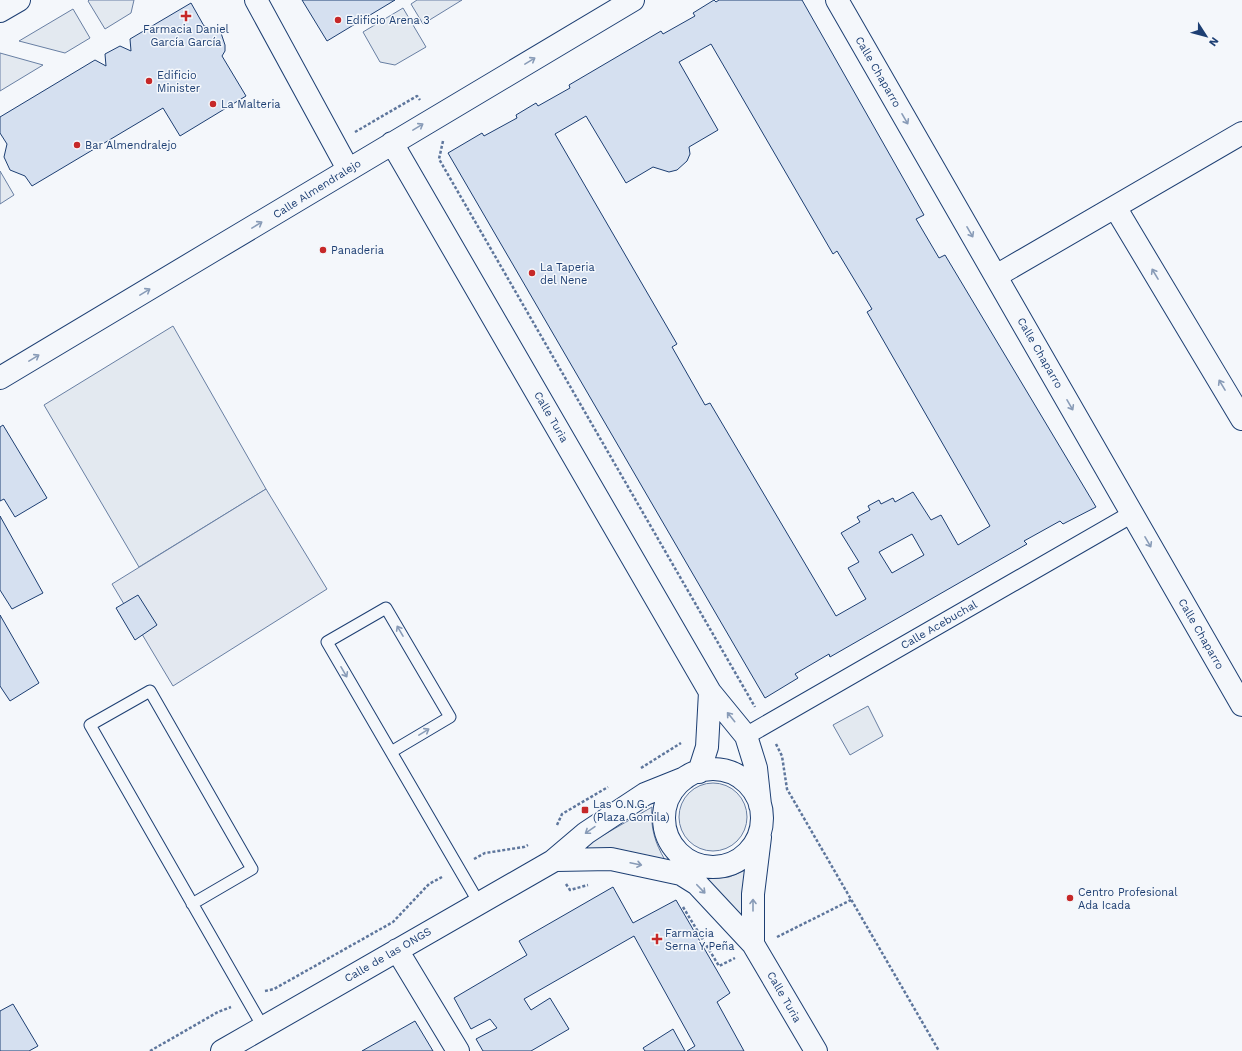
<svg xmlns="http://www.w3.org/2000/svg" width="1242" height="1051" font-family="'Work Sans',sans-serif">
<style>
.green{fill:#e3e9f0;stroke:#687fa3}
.parking{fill:#e3e8f0;stroke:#687fa3}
.building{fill:#d5e0f0;stroke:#1d3f73;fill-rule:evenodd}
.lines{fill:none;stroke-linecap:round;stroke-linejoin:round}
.service-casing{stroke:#1d3f73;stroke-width:13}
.pedestrian-casing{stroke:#1d3f73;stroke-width:19}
.minor-casing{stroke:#1d3f73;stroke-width:24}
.path{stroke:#5e769c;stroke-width:2.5;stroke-dasharray:3 2;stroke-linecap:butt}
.service{stroke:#f4f7fb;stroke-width:11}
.pedestrian{stroke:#f4f7fb;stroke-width:17}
.minor{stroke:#f4f7fb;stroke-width:22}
.oneway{stroke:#889bb7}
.poi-dot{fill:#c62828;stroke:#f4f7fb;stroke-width:1.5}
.labels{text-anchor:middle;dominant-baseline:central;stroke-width:3;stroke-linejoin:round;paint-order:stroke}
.poi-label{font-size:11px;fill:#1d3f73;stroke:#f4f7fb;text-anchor:start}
.street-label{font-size:11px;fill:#1d3f73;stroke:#f4f7fb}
</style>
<rect width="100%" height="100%" fill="#f4f7fb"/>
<!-- green -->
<path class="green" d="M89 0H134L131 13 105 29 88 1Z
M417 0H462L423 24 411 4Z
M403 8 426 47 395 65 380 62 363 32Z
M73 9 90 38 65 53 19 41Z
M0 53 43 65 0 91Z
M0 171 14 195 0 204Z
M173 326 266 489 139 567 44 405Z
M868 706 883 736 850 755 833 725Z
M679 817a34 34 0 1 1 68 0a34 34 0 1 1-68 0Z
M652 807C650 827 655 843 665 860L567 856Z
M748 869 747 924 705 879 729 877Z"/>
<!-- parking -->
<path class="parking" d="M266 489 327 589 173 686 112 584Z"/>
<!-- building -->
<path class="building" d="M302 0H395L327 41Z
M714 0 716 2 719 0H802L924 215 916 219 939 258 945 255 1096 507 1063 524 1060 521 1024 541 1027 544 830 657 829 654 795 674 798 678 765 698 448 153 482 133 484 136 517 118 516 115 536 103 538 106 570 88 569 85 661 31 663 34 695 16 693 13ZM711 44 833 254 837 251 872 309 867 312 990 526 958 545 941 515 931 520 913 492 895 502 893 498 881 504 879 500 868 506 870 510 857 517 860 522 841 533 859 562 848 568 866 599 836 616 710 403 705 405 672 347 677 344 555 134 586 116 626 183 653 167 669 172 677 170 687 161 690 154 689 147 718 130 679 62ZM912 534 924 555 892 573 879 552Z
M191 3 204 26 216 29 221 33 225 45V51L222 56 246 96 180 136 163 108 32 186 25 176 10 170 4 157 7 144 0 133V117L95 60 106 66 105 54 120 46 131 51 130 39Z
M3 425 47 498 15 517 4 499 0 501V427Z
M0 516 43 593 12 609 0 590Z
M138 595 157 625 135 640 116 608Z
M0 615 39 683 10 701 0 686Z
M613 887 633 923 676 900 730 993 717 1002 744 1051H687L695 1046 634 936 524 999 531 1010 550 998 569 1029 531 1051H483L476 1039 497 1028 490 1019 471 1029 454 998 527 955 519 941Z
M13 1004 38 1046 29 1051H0V1011Z
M415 1021 433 1051H362Z
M673 1029 685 1051H645L643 1048Z"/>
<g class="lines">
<defs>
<path id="service" d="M391 752 450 717 386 608 327 642C377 729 428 816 479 903
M192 904 252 869 150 691 90 725 263 1027"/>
<path id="pedestrian" d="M746 736 1132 514"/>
<path id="minor" d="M256 0 348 169
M837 0 1242 705
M0 11 19 0
M392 143 710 692 746 736 756 768 760 805
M1115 207 1242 419
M996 276 1242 133
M0 378C211 252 422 125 633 0
M664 818a49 49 0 1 1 98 0a49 49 0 1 1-98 0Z
M699 772 707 747 710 692
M556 860 611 859 681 874 697 884 753 944 816 1051
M753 944V894L760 837
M397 950 458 1051
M222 1051 553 861 586 833 645 794 685 778"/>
</defs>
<!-- service casing -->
<use href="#service" class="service-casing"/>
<!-- pedestrian casing -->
<use href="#pedestrian" class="pedestrian-casing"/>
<!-- minor casing -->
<use href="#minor" class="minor-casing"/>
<!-- path -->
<path class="path" d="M355 132 417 96 420 100
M443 141 439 159 755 707
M776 744 782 756 787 789 939 1051
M641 768 681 743
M557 825 562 814 608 787
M474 859 485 853 524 847 528 845
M566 884 570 890 588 885
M683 907 719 966 735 958
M777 937 851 900
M265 991 274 989 393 922 429 884 442 877
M150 1051 218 1012 231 1007"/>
<!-- service -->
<use href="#service" class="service"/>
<!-- pedestrian -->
<use href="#pedestrian" class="pedestrian"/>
<!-- minor -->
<use href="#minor" class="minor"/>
</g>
<!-- one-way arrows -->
<defs><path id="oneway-shaft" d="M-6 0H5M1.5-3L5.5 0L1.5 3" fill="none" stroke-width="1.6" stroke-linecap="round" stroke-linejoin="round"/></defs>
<g class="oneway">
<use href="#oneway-shaft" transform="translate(530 61) rotate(-31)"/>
<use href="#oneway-shaft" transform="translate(905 119) rotate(60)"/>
<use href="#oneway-shaft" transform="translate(418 127) rotate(-31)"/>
<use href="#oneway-shaft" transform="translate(257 225) rotate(-31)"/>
<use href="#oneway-shaft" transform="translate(970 232) rotate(60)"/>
<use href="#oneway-shaft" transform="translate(1155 274) rotate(-121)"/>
<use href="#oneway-shaft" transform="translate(145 292) rotate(-31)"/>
<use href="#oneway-shaft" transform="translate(34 358) rotate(-31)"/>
<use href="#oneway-shaft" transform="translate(1222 385) rotate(-121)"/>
<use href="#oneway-shaft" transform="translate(1070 405) rotate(60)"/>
<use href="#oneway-shaft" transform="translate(1148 542) rotate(60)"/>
<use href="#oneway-shaft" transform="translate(400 631) rotate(-120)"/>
<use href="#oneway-shaft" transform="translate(344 672) rotate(60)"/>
<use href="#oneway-shaft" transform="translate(731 717) rotate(-129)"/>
<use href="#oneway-shaft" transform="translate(424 732) rotate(-31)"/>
<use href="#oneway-shaft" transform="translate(590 830) rotate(145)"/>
<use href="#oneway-shaft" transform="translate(636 864) rotate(12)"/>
<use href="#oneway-shaft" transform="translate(701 889) rotate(46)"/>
<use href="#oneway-shaft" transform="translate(753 905) rotate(-90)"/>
</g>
<!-- markers -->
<g class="poi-dot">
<path d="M184 10h4v4h4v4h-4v4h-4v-4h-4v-4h4z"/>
<circle cx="338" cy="20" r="4"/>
<circle cx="149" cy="81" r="4"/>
<circle cx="213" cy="104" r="4"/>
<circle cx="77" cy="145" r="4"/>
<circle cx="323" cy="250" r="4"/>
<circle cx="532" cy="273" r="4"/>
<rect x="581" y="806" width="8" height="8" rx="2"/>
<circle cx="1070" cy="898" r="4"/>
<path d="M655 933h4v4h4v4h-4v4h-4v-4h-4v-4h4z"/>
</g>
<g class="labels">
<!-- poi labels -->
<g class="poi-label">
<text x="346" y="20">Edificio Arena 3</text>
<text x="186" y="29" text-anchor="middle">Farmacia Daniel<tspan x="186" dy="13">García García</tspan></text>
<text x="157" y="75">Edificio<tspan x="157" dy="13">Minister</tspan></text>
<text x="221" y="104">La Malteria</text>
<text x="85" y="145">Bar Almendralejo</text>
<text x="331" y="250">Panaderia</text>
<text x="540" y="267">La Taperia<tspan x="540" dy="13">del Nene</tspan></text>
<text x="593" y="804">Las O.N.G.<tspan x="593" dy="13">(Plaza Gomila)</tspan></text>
<text x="1078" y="892">Centro Profesional<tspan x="1078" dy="13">Ada Icada</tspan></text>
<text x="665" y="933">Farmacia<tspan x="665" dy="13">Serna Y Peña</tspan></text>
</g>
<!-- street labels -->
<g class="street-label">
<text transform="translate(878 72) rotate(60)">Calle Chaparro</text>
<text transform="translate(317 189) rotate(-32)">Calle Almendralejo</text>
<text transform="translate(1040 353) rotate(60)">Calle Chaparro</text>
<text transform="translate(551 417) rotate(60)">Calle Turia</text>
<text transform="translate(939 625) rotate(-30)">Calle Acebuchal</text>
<text transform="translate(1201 634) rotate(60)">Calle Chaparro</text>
<text transform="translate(388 955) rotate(-30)">Calle de las ONGS</text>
<text transform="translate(784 997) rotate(60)">Calle Turia</text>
</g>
</g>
<!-- north arrow -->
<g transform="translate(1206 36) rotate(126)" stroke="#f4f7fb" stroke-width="3" paint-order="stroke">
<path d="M0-3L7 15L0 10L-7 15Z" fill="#1d3f73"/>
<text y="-6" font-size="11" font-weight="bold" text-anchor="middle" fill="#1d3f73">N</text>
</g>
</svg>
